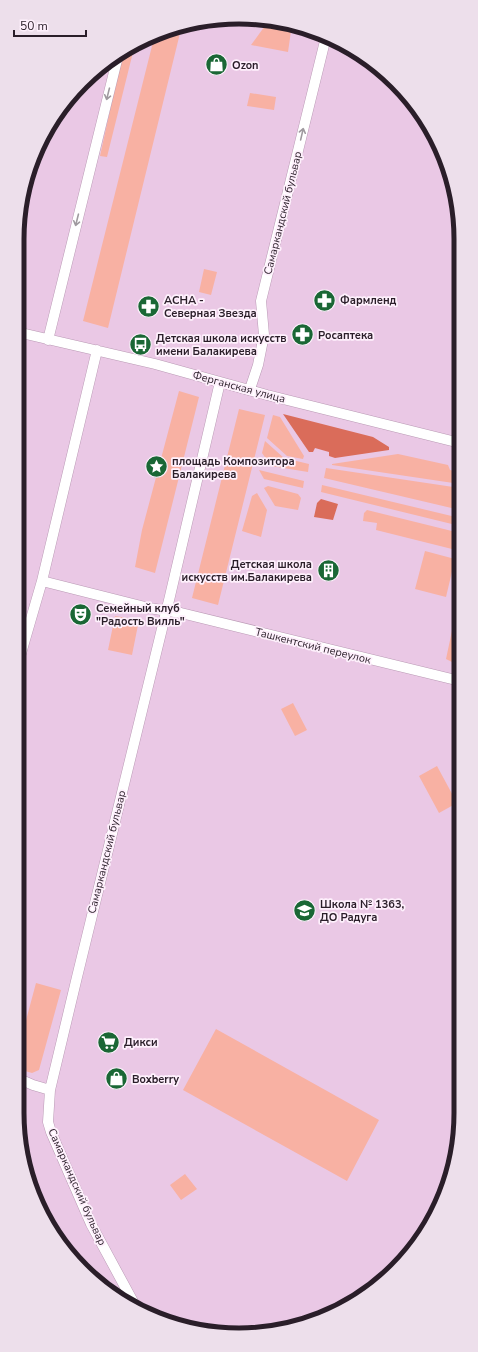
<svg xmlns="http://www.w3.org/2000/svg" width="478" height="1352" font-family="'Nunito Sans',sans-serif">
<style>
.green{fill:#f8b1a3}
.forest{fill:#da6c5a}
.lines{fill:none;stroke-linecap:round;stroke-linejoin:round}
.minor-casing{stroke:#ba9ab5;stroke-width:11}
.minor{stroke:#fff;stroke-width:10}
.oneway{stroke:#9f9a9f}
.labels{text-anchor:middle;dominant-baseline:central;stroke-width:3.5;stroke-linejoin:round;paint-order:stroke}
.poi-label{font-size:11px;font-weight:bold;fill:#2a1e29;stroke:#fef0fc;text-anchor:start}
.street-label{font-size:11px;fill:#2a1e29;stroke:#fef0fc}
.rim{fill:none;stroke:#2a1e29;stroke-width:5}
</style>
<rect width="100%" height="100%" fill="#eac8e5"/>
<!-- green -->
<path class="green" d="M267 23 292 24 288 52 251 45Z
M181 29 108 328 83 321 154 38Z
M135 44 107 157 100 156 123 51 128 47Z
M250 93 276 97 274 110 247 106Z
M204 269 217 272 211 295 199 292Z
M179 391 199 397 155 573 135 567 142 530Z
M239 409 265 415 218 605 192 598Z
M273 415 280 417 304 456 303 459 287 456 267 438Z
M265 441 284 458 309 464 308 472 271 466 262 453Z
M398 454 448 465 450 470 460 472V484L332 465V464Z
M326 468 460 488V510L324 478Z
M259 470 304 481 303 488 264 479Z
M322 485 460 518V526L321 492Z
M268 486 298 494 301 498 298 510 275 506 264 488Z
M257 493 267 510 261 537 242 531 252 496Z
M367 510 460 533V544L452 549 376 530 377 523 363 521 364 513Z
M425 551 455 559 446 597 415 589Z
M460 593V658L454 663 446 659Z
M115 616 139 620 132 655 108 650Z
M293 703 307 730 295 736 281 709Z
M437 766 457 803 439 813 419 776Z
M36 983 61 990 39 1070 32 1073 25 1071 18 1065 17 1054Z
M216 1029 379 1120 347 1181 183 1090Z
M185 1174 197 1189 181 1200 170 1185Z"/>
<!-- forest -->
<path class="forest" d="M283 414 373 437 389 447V450L335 458 329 456V452L315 448 313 452H309Z
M321 499 338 504 333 520 314 517 317 503Z"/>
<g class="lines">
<defs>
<path id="minor" d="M17 332 155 364 267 395 460 443
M48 340 118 56
M250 389 258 365 264 335 261 301 326 37
M42 581 149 608 181 613 460 681
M17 667 42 581 97 350
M17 1078 33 1085 50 1090
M137 1309 91 1224 51 1132 48 1122 50 1090 77 977 170 596 220 382"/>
</defs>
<!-- minor casing -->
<use href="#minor" class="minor-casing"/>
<!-- minor -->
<use href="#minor" class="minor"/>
</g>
<!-- one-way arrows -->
<defs><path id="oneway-shaft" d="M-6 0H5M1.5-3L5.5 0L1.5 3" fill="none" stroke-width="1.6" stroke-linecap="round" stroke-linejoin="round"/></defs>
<g class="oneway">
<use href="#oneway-shaft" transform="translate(108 94) rotate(104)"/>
<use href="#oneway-shaft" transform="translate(302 134) rotate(-77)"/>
<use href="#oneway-shaft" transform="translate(77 220) rotate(104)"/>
</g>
<!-- icons -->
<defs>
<symbol id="shop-disc" viewBox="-11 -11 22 22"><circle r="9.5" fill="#1a6735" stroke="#fef0fc"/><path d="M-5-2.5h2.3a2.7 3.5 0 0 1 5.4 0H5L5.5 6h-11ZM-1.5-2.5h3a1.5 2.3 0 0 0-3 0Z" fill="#fff"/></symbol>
<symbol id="pharmacy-disc" viewBox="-11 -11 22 22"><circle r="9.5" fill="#1a6735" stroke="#fef0fc"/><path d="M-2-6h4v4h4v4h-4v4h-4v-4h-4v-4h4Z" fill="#fff"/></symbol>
<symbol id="bus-disc" viewBox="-11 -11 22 22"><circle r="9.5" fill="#1a6735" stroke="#fef0fc"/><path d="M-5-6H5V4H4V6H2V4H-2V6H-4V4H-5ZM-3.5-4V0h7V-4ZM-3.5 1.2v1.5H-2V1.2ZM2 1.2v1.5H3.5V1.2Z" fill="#fff"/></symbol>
<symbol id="sight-disc" viewBox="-11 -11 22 22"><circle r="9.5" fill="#1a6735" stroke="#fef0fc"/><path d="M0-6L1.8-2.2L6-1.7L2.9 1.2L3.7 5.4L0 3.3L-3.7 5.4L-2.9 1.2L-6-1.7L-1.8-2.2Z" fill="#fff"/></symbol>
<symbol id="building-disc" viewBox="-11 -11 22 22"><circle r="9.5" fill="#1a6735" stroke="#fef0fc"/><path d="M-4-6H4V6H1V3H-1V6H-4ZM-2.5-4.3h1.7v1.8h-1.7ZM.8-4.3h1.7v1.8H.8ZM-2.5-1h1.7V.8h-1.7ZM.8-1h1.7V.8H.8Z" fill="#fff"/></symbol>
<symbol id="theatre-disc" viewBox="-11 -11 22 22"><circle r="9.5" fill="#1a6735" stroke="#fef0fc"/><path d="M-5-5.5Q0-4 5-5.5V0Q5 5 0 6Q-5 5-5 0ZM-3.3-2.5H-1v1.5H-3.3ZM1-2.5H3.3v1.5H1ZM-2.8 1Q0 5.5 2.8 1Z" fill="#fff"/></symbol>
<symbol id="school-disc" viewBox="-11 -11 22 22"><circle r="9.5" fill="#1a6735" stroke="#fef0fc"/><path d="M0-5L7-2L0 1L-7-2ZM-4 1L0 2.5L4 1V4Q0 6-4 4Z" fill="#fff"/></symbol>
<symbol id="supermarket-disc" viewBox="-11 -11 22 22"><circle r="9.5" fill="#1a6735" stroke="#fef0fc"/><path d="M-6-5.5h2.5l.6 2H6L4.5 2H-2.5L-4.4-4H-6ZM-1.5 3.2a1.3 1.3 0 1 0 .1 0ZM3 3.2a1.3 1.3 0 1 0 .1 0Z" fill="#fff"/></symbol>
</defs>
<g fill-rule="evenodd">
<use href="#shop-disc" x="204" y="52" width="25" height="25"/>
<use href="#pharmacy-disc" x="312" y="288" width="25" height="25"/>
<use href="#pharmacy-disc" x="136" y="294" width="25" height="25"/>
<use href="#pharmacy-disc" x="290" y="322" width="25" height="25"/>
<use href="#bus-disc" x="128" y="332" width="25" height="25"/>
<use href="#sight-disc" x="144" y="454" width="25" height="25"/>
<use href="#building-disc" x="316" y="558" width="25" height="25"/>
<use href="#theatre-disc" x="68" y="602" width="25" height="25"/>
<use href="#school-disc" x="292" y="898" width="25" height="25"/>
<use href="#supermarket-disc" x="96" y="1030" width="25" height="25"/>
<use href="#shop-disc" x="104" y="1066" width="25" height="25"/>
</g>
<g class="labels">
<!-- poi labels -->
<g class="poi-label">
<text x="232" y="65">Ozon</text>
<text x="164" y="300">АСНА -<tspan x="164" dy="13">Северная Звезда</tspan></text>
<text x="340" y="300">Фармленд</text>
<text x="318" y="335">Росаптека</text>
<text x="156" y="338">Детская школа искусств<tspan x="156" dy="13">имени Балакирева</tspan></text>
<text x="172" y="461">площадь Композитора<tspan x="172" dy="13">Балакирева</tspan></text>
<text x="312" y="564" text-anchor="end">Детская школа<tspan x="312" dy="13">искусств им.Балакирева</tspan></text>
<text x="96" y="608">Семейный клуб<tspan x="96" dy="13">"Радость Вилль"</tspan></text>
<text x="320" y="904">Школа № 1363,<tspan x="320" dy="13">ДО Радуга</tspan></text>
<text x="124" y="1042">Дикси</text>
<text x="132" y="1079">Boxberry</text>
</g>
<!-- street labels -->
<g class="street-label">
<text transform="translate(283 213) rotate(-76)">Самаркандский бульвар</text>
<text transform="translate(239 387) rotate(15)">Ферганская улица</text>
<text transform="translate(313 646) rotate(14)">Ташкентский переулок</text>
<text transform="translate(107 852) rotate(-76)">Самаркандский бульвар</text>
<text transform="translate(77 1187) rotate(66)">Самаркандский бульвар</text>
</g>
</g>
<!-- crop -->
<path d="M0 0H478V1352H0ZM239 24H239A215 215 0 0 1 454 239V1113A215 215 0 0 1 239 1328H239A215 215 0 0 1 24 1113V239A215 215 0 0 1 239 24Z" fill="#eddfeb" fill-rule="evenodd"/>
<path class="rim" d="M239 24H239A215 215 0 0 1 454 239V1113A215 215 0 0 1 239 1328H239A215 215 0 0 1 24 1113V239A215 215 0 0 1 239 24Z"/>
<!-- scale -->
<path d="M14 30v6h72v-6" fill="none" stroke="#2a1e29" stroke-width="2"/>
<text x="20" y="30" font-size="12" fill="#2a1e29" stroke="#fef0fc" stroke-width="3" paint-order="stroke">50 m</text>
</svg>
